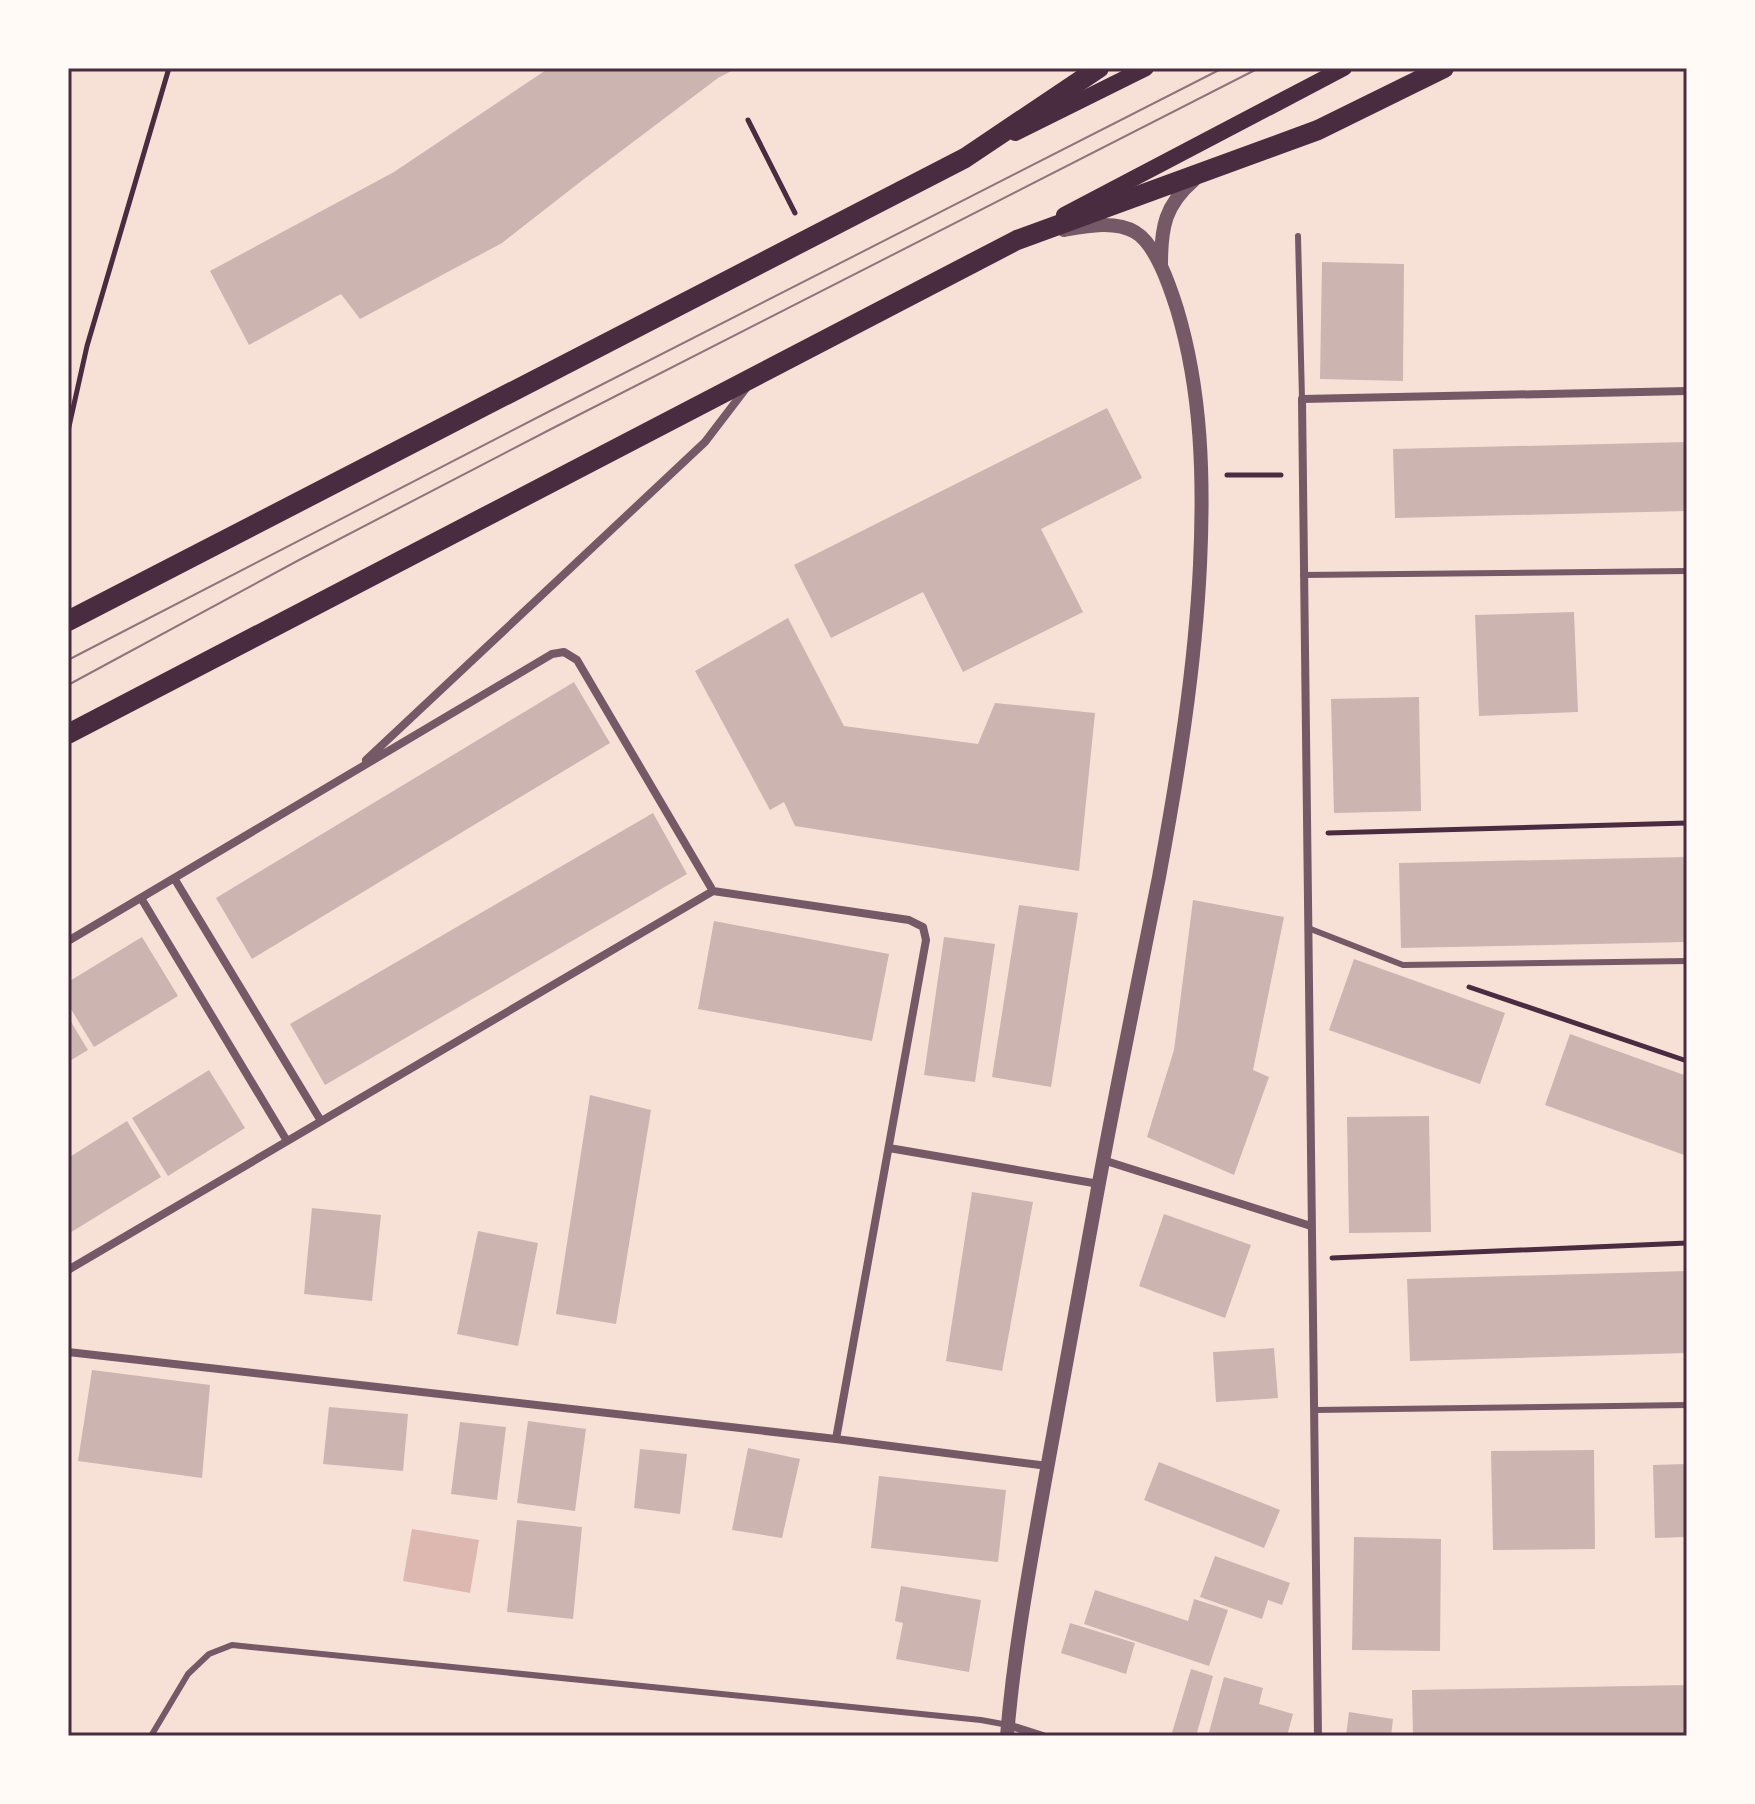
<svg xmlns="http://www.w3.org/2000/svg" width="1755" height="1804" font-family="'Space Grotesk',sans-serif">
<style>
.water{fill:#dcb8b0}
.building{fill:#ccb4b1}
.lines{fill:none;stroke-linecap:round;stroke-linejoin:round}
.path{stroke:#4a2c40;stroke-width:5}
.service{stroke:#755966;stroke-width:6}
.minor{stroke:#755966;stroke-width:8}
.tertiary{stroke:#755966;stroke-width:14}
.secondary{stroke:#4a2c40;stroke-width:16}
.primary{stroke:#4a2c40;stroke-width:20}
.tram{stroke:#8f747c;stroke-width:2}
.neatline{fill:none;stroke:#4a2c40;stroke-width:3}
</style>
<rect width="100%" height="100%" fill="#f7e1d7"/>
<!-- water -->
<path class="water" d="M412 1529 479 1540 470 1593 403 1581Z"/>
<!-- building -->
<path class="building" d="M549 68H737L718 78 584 179 502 243 360 319 341 294 249 345 210 271 394 172Z
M1322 262 1404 264 1403 381 1320 379Z
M1107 408 1142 478 1041 529 1083 612 963 672 923 592 831 638 794 565Z
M1687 442V511L1395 518 1393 449Z
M1574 612 1578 712 1479 716 1475 615Z
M788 618 844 726 978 744 995 703 1095 713 1079 871 795 826 784 802 770 810 695 671Z
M574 682 610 743 252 959 216 898Z
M1419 697 1421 811 1334 813 1331 699Z
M653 813 687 874 325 1085 290 1024Z
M1687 857V942L1401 948 1399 863Z
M1193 900 1284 917 1253 1070 1269 1077 1234 1175 1147 1137 1174 1050Z
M1019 905 1078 913 1051 1087 992 1077Z
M714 921 889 954 872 1041 698 1009Z
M142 937 178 996 94 1047 68 1004V982Z
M944 937 995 944 975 1082 924 1075Z
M1354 959 1505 1013 1480 1084 1329 1030Z
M68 1017 88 1050 68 1062Z
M1570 1034 1687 1076V1156L1545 1105Z
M209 1070 245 1128 168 1176 132 1118Z
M590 1095 651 1110 616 1324 556 1314Z
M1429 1116 1431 1232 1349 1233 1347 1117Z
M127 1121 161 1177 68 1234V1158Z
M972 1192 1033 1202 1002 1371 946 1361Z
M312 1208 381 1215 372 1301 304 1294Z
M1164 1214 1251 1245 1225 1318 1139 1286Z
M478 1231 538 1243 518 1346 457 1334Z
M1687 1271V1353L1410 1361 1407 1279Z
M1274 1348 1278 1398 1216 1402 1213 1352Z
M92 1370 210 1385 202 1478 78 1461Z
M329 1407 408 1414 403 1471 323 1464Z
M528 1421 586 1429 575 1511 517 1503Z
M460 1422 506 1427 497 1500 451 1494Z
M748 1448 800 1459 782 1538 732 1530Z
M640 1449 687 1454 680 1514 634 1508Z
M1594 1450 1595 1549 1493 1550 1491 1451Z
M1159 1462 1280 1510 1264 1548 1144 1500Z
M1687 1464V1537L1655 1538 1653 1465Z
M879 1476 1006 1490 998 1562 871 1548Z
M517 1520 582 1527 573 1619 507 1612Z
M1354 1537 1441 1539 1440 1651 1352 1650Z
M1215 1556 1290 1583 1282 1605 1268 1600 1262 1619 1200 1597Z
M901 1586 981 1600 969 1672 896 1659 903 1623 895 1621Z
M1095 1590 1188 1621 1194 1599 1228 1610 1209 1666 1084 1624Z
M1070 1623 1135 1643 1126 1674 1061 1653Z
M1191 1669 1213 1676 1196 1736H1171Z
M1224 1677 1263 1688 1259 1704 1293 1714 1287 1736H1208Z
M1687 1685V1736H1413L1412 1690Z
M1349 1712 1393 1719 1391 1736H1346Z"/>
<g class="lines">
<!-- path -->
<path class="path" d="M748 120 795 213
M68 431 87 346 169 68
M1227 475H1281
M1328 833 1687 823
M1469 987 1687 1061
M1332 1258 1687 1243"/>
<!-- service -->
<path class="service" d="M1298 236 1302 399
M1303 575 1687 571
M1308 928 1403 965 1687 961
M1314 1410 1687 1405
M151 1736 188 1674 209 1654 232 1645 981 1720 1008 1725"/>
<!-- minor -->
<path class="minor" d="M366 760 705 442 747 387
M174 878 321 1121
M713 891 909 920 923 927 926 940 836 1439
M141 898 287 1141
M68 941 552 654 564 652 577 660 713 891
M889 1148 1099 1184
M1103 1160 1311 1226
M68 1270 713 891
M68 1352 836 1439 1048 1466
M1008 1725 1043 1736
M1318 1736 1302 399 1687 391"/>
<!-- tertiary -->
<path class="tertiary" d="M1161 264C1161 227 1165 205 1194 180
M1007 1736C1014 1650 1030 1565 1045 1480 1062 1390 1077 1300 1094 1210 1114 1099 1137 988 1159 877 1178 774 1195 670 1200 565 1204 479 1202 392 1177 309 1170 287 1156 244 1135 232 1115 220 1086 226 1064 230"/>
<!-- secondary -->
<path class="secondary" d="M1015 133 1146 68
M1064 215 1344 68"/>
<!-- primary -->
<path class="primary" d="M68 621 965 158 1099 68
M68 734 1017 240 1318 130 1444 68"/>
<!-- tram -->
<path class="tram" d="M68 660 548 412 1223 68
M68 685 299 560 555 427 1259 68"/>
</g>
<!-- border -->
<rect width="1755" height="1804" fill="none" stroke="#fffaf5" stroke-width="140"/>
<rect x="70" y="70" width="1615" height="1664" class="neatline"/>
</svg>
